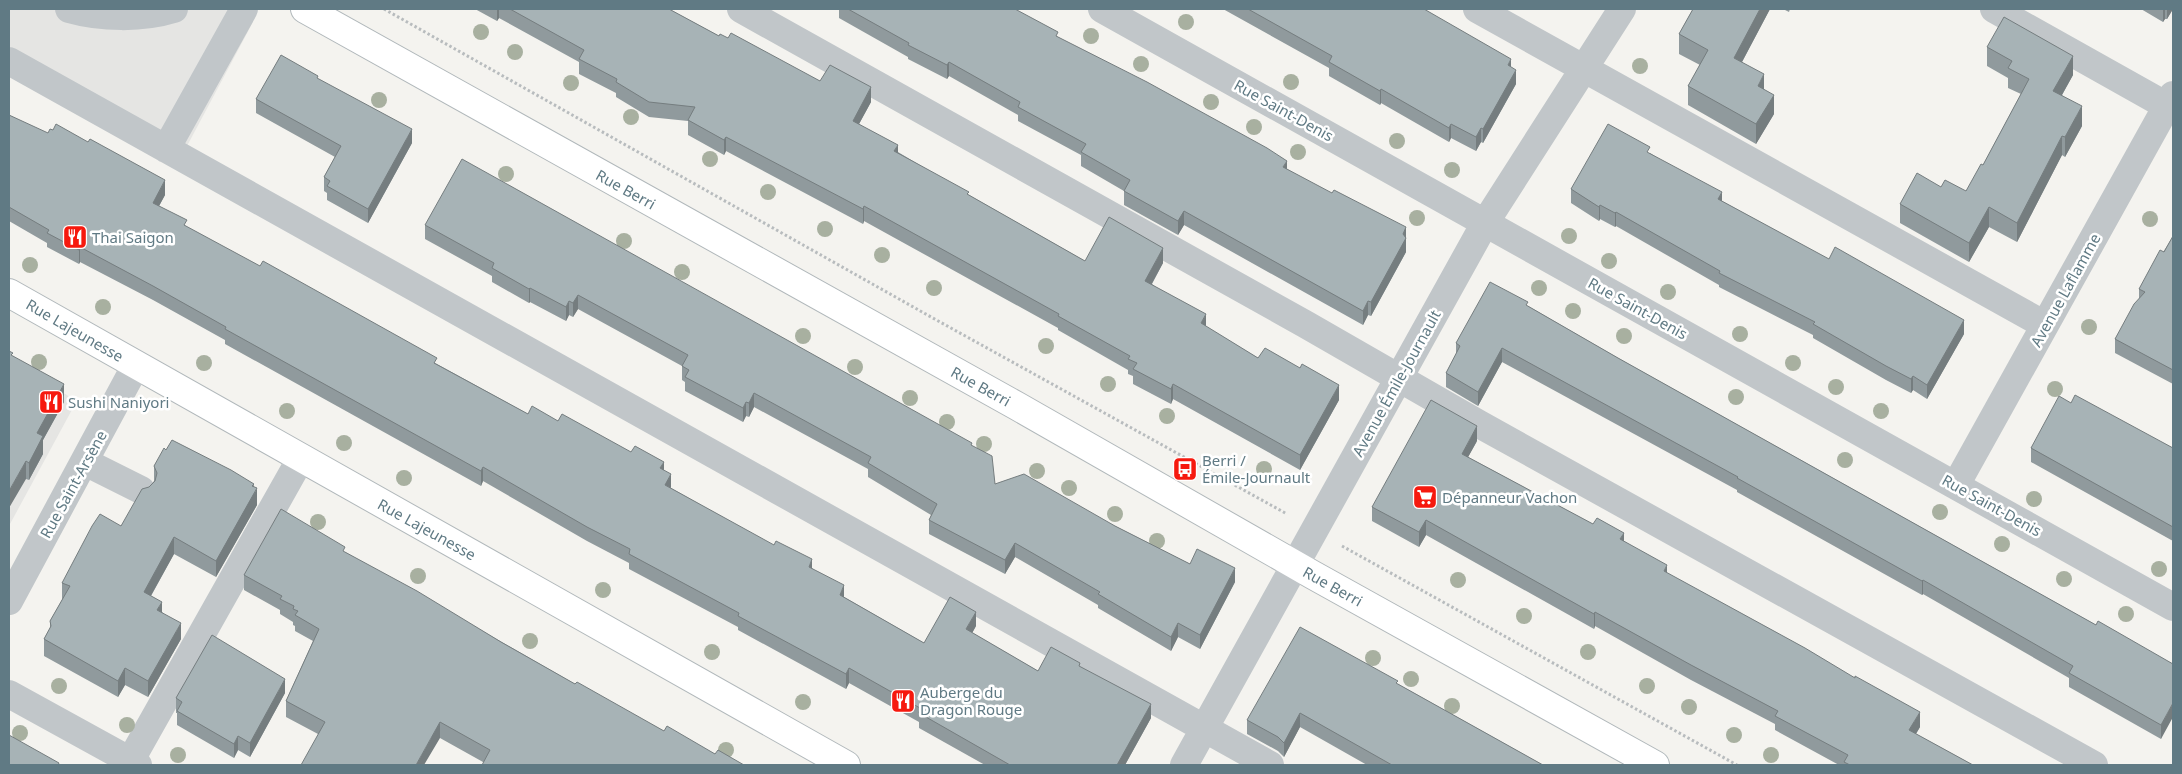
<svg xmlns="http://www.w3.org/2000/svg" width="2182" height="774" font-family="'Noto Sans',sans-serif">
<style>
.built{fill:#e5e5e3}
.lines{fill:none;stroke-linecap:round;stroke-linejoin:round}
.major-casing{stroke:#b1b8bb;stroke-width:30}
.path{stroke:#b8bcbe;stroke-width:3;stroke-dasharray:2.5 2.5;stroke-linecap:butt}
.minor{stroke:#c1c6c9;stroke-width:28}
.major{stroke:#fff;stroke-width:28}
.tree{fill:#a8b0a0}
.wall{fill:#909a9d}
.shaded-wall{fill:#757d7f}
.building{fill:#a7b3b6;stroke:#757d7f}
.labels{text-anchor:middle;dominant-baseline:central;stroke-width:5;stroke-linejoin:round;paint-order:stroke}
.street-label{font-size:15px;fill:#607a84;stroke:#fff}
.poi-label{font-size:15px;fill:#607a84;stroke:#fff;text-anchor:start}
</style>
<rect width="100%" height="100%" fill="#f4f3ef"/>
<!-- built -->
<path class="built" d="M9 9H231L253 22 187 146 9 47Z
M9 362 67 395 72 400 74 406 10 524Z"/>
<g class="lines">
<defs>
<path id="major" d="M305 9 1017 406 1313 575 1655 765
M9 293 846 765"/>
</defs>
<!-- major casing -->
<use href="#major" class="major-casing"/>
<!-- path -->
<path class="path" d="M384 9 931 317 1287 514
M1342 546 1737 765"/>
<!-- minor -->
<path class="minor" d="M69 9C101 18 142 19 174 9
M741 9 1305 324 1479 424 2094 765
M1102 9 2173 607
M1477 9 2045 325
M1994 9 2167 106
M9 61 1270 765
M166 149 244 9
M85 462 141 490
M1956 485 2173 95
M9 601 136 365
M9 694 138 765
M128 765 301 458
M1184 765 1485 223 1622 9"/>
<!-- major -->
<use href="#major" class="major"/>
</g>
<!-- trees -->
<g class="tree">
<circle cx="1186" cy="22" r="8"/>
<circle cx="481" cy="32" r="8"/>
<circle cx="1091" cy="36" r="8"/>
<circle cx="515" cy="52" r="8"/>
<circle cx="1141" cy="64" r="8"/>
<circle cx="1640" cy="66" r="8"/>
<circle cx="1291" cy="82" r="8"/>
<circle cx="571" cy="83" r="8"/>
<circle cx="379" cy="100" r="8"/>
<circle cx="1211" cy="102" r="8"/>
<circle cx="631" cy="117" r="8"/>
<circle cx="1254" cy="127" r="8"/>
<circle cx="1397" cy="141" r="8"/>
<circle cx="1298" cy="152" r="8"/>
<circle cx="710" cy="159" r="8"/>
<circle cx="1452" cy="170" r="8"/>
<circle cx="506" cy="174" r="8"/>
<circle cx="768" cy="192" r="8"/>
<circle cx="1417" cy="218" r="8"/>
<circle cx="2150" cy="219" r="8"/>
<circle cx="825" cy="229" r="8"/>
<circle cx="1569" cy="236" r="8"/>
<circle cx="624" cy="241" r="8"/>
<circle cx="882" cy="255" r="8"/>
<circle cx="1609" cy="261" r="8"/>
<circle cx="30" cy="265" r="8"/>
<circle cx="682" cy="272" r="8"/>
<circle cx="934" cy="288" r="8"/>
<circle cx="1539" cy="288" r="8"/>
<circle cx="1668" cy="292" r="8"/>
<circle cx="103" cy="307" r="8"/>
<circle cx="1573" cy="311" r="8"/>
<circle cx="2089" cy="327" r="8"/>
<circle cx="1740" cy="334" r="8"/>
<circle cx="803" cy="336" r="8"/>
<circle cx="1624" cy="336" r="8"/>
<circle cx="1046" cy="346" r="8"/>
<circle cx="39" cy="362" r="8"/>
<circle cx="204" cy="363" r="8"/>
<circle cx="1793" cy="363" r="8"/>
<circle cx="855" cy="367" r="8"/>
<circle cx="1108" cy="384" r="8"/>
<circle cx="1836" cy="387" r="8"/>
<circle cx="2055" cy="389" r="8"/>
<circle cx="1736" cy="397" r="8"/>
<circle cx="910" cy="398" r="8"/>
<circle cx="287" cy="411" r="8"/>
<circle cx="1881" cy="411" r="8"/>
<circle cx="1167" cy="416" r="8"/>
<circle cx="947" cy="422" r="8"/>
<circle cx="344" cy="443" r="8"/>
<circle cx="984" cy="444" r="8"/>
<circle cx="1845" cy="460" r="8"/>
<circle cx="1264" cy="469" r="8"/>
<circle cx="1037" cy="471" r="8"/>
<circle cx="404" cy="478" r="8"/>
<circle cx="1069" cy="488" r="8"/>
<circle cx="2034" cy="499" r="8"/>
<circle cx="1940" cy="512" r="8"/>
<circle cx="1115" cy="514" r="8"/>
<circle cx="318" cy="522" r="8"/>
<circle cx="1157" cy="541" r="8"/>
<circle cx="2002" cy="544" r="8"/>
<circle cx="2159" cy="569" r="8"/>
<circle cx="418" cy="576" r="8"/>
<circle cx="2064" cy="579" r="8"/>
<circle cx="1458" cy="580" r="8"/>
<circle cx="603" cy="590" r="8"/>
<circle cx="2126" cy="614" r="8"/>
<circle cx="1524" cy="616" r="8"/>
<circle cx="530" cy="641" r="8"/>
<circle cx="712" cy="652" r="8"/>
<circle cx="1588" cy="652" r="8"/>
<circle cx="1373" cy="658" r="8"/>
<circle cx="1411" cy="679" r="8"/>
<circle cx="59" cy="686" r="8"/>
<circle cx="1647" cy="686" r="8"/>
<circle cx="803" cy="702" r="8"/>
<circle cx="1452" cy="706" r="8"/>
<circle cx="1689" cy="707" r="8"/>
<circle cx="127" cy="725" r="8"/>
<circle cx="20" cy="733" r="8"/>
<circle cx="1734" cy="735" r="8"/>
<circle cx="726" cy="750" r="8"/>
<circle cx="178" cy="755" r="8"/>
<circle cx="1771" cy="755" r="8"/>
</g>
<!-- wall -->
<path class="wall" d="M475 9H669L719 36 820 81 871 102 859 124 898 152 969 195 1085 261 1163 263 1152 284 1206 327 1258 358 1339 400 1300 470 1173 399 1171 404 1133 384V376L1128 374V370L1058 330V328L902 242 864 221 863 224 726 151 724 155 688 135V121L649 117 616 97V93L579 74V62L499 18 497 21Z
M839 9H1015L1058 37 1287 169 1406 241V252L1371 316 1368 315 1363 325 1184 225 1178 235 1124 205V191L1081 166V155L1018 121V115L949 76 947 79 908 59V57L839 18Z
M1223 9H1424L1511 67 1516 84 1483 143 1481 142 1476 151 1451 138 1449 142 1381 103 1380 105 1329 76V68Z
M1693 9H1770L1742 62 1764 89 1774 114 1756 144 1688 105V86L1700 65 1679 54V34Z
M1783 9H1790L1789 12Z
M2141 9H2173L2167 19H2165L2163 22Z
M1987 47 2073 75 2062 95 2082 126 2065 157 2062 155 2017 242 1989 227 1969 262 1900 223V204L1941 187 1966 191 1983 165 2021 94 2008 88V78L1987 66Z
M318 79 412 143 368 223 327 200V193L324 191V177L335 157 256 113V99Z
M9 115 165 195 159 206 187 227 437 364 528 414 558 421 664 471 671 488 812 568 844 597 924 643 976 626 972 633 1038 671 1080 667 1151 718 1125 765H985L919 728V722L849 683 846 689 738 630V627L629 569V563L587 541 483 481 481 486 225 344V340L153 300 80 262 79 264 47 247V243L9 221Z
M1650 153 1722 201 1964 334 1927 399 1913 390 1911 393 1886 380 1813 338V335L1719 287V285L1616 226 1615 227 1600 219 1599 221 1571 203V189Z
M425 225 972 446 995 484 1115 526 1190 564 1235 582 1200 649 1178 637 1171 651 1098 608V605L1015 557 1005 574 929 534V520L931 515 868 477V469L754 407 749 417 746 416 743 422 685 391V382L682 380V366L578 309 573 317 569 315 566 321 530 302 529 303 492 282V276L425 239Z
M2173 236V384L2115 353V339L2139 299V289L2167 246Z
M1528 306 1618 358 2096 625 2173 664 2161 739 2069 687V678L1923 594 1922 595 1737 492V490L1502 362 1478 406 1446 387V373L1456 354V343Z
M13 356 64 402 43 440V454L29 480 26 479Z
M2071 403 2173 448V541L2031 462V448Z
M1477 441 1468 457 1624 541 1667 573 1920 727 1916 734 1973 765H1839L1775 730V724L1691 680 1595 626 1594 629 1426 535 1419 547 1372 521V507Z
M166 450 254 486 257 505 216 577 174 554 151 596 181 639 148 697 125 685 118 697 44 656V639L50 628V621L62 600V583L121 526 149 487 154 481V466Z
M345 552 575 684 664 731 715 754 744 765 483 762 440 738 318 734 286 717V701L313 641 295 631V626L293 625V622L280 614V610L244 590V575Z
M1398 684 1543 765H1367L1300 727 1284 757 1278 751 1247 734V720Z
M285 693 250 757 238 750 234 758 177 725V713H176V698Z"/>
<!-- shaded-wall -->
<path class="shaded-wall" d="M497 9H499V18L497 21Z
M1760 9H1770L1734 77V58Z
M2163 9H2165V19L2163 22Z
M2167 9H2173L2167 19Z
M2073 56V75L2053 111V91Z
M1511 59V73L1508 65Z
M949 62V76L947 79V65Z
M1516 70V84L1483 143V129Z
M1764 74V93L1758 86Z
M871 87V102L853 135V121Z
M1381 89V103L1380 105V91Z
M1774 95V114L1756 144V124Z
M2082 106V126L2065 157V137Z
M1451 124V138L1449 142V128Z
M1481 128V142L1476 151V137Z
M412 129V143L368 223V209Z
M2062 136V155L2017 242V223Z
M726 137V151L724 155V140Z
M898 145V160L894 151Z
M1287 161V175L1283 167Z
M165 180V195L153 217V203Z
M1722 192V206L1718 199Z
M1600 205V219L1599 221V207Z
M864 206V221L863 224V209Z
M1989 207V227L1969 262V243Z
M1184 211V225L1178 235V221Z
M1616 212V226L1615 227V213Z
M1406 227V252L1371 316V302Z
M80 247V262L79 264V250Z
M1163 248V263L1145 296V281Z
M530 288V302L529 303V289Z
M578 295V309L573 317V303Z
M569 301V315L566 321V307Z
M1368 301V315L1363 325V311Z
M1206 314V329L1201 323Z
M1964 320V334L1927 399V385Z
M1502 348V362L1478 406V392Z
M1913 376V390L1911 393V379Z
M64 384V402L43 440V454L29 480V463L37 433Z
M1173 384V399L1171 404V389Z
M1339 385V400L1300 470V455Z
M754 393V407L749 417V403Z
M746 402V416L743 422V408Z
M1477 426V441L1462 468V454Z
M26 461V479L9 508V491Z
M664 462V476L660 468Z
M483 467V481L481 486V471Z
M671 474V488L665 485Z
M254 484V494L257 488V505L216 577V561Z
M1426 520V535L1419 547V532Z
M1624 533V548L1620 539Z
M174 537V554L144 608V592Z
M1015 543V557L1005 574V560Z
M812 559V573L809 567Z
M1667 565V580L1664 571Z
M1235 568V582L1200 649V635Z
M1923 580V594L1922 595V581Z
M844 585V599L840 595Z
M162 602V618L157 610Z
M976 612V626L966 644V629Z
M1595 612V626L1594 629V614Z
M181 623V639L148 697V681Z
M1178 623V637L1171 651V637Z
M125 668V685L118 697V681Z
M849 668V683L846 689V674Z
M285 679V693L250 757V743Z
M2173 703V717L2161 739V725Z
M1151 704V718L1125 765H1117Z
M1920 712V727L1909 745V730Z
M1300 713V727L1284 757V743Z
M440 722V738L424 765H416Z
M238 736V750L234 758V744Z"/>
<!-- building -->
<path class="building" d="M510 9H669L719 36 720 34 728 38 731 33 820 81 830 65 871 87 853 121 898 145 894 151 969 192 967 194 1085 261 1109 217 1163 248 1145 281 1206 314 1201 323 1258 358 1265 348 1300 368 1302 364 1339 385 1300 455 1173 384 1171 389 1133 369 1137 363 1128 359 1130 356 1058 316 1059 314 902 227 864 206 863 209 726 137 724 140 688 120 695 107 649 102 616 82 617 79 579 59 584 50Z
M848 9H1015L1058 32 1056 36 1147 82 1267 148 1287 161 1283 167 1332 193 1334 190 1406 227 1403 234 1406 238 1371 302 1368 301 1363 311 1184 211 1178 221 1124 191 1130 180 1081 152 1086 144 1018 107 1020 102 949 62 947 65 908 45 909 43Z
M1248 9H1424L1511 59 1508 65 1516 70 1483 129 1481 128 1476 137 1451 124 1449 128 1381 89 1380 91 1329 62 1332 56Z
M1693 9H1760L1734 58 1764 74 1758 86 1774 95 1756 124 1688 86 1708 50 1679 34Z
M2004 17 2073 56 2053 91 2082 106 2065 137 2062 136 2017 223 1989 207 1969 243 1900 204 1917 173 1941 187 1945 180 1966 191 1981 164 1983 165 2029 79 2008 68 2012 61 1987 47Z
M281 55 318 76 317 78 412 129 368 209 327 186 330 181 324 177 341 146 256 99Z
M9 115 48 133 50 129 53 130 56 124 88 142 90 139 165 180 153 203 187 220 184 225 260 266 263 261 437 358 434 363 528 414 532 406 558 421 562 414 631 452 635 446 664 462 660 468 671 474 665 485 774 545 776 541 812 559 809 567 844 585 840 595 924 643 950 597 976 612 966 629 1038 671 1051 647 1080 663 1079 666 1151 704 1117 765H1010L919 713 920 708 849 668 846 674 738 616 739 613 629 554 630 549 587 527 483 467 481 471 225 329 226 327 153 286 80 247 79 250 47 233 49 230 9 207Z
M1608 124 1650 147 1647 152 1722 192 1718 199 1829 259 1835 247 1964 320 1927 385 1913 376 1911 379 1886 366 1813 324 1815 322 1719 273 1720 271 1616 212 1615 213 1600 205 1599 207 1571 189Z
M462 159 972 443 971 445 992 456 995 484 1024 474 1115 526 1190 564 1197 549 1235 568 1200 635 1178 623 1171 637 1098 594 1100 592 1015 543 1005 560 929 520 937 504 868 463 871 457 754 393 749 403 746 402 743 408 685 377 689 370 682 366 688 355 578 295 573 303 569 301 566 307 530 288 529 289 492 268 494 263 425 225Z
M2173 236V370L2115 339 2134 304 2145 292 2139 289 2160 250 2164 252Z
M1490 282 1528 302 1526 305 1618 358 2096 625 2098 621 2173 664V703L2161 725 2069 673 2073 666 1923 580 1922 581 1737 478 1738 477 1502 348 1478 392 1446 373 1460 346 1456 343Z
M9 351 13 353 11 355 64 384 37 433 43 436 29 463 26 461 9 491Z
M2075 395 2173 448V527L2031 448 2059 396 2071 403Z
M1431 400 1477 426 1462 454 1593 524 1597 518 1624 533 1620 539 1667 565 1664 571 1805 648 1855 678V676L1920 712 1909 730 1973 765H1850L1844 762 1848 755 1775 716 1778 711 1691 665 1595 612 1594 614 1426 520 1419 532 1372 507Z
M172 440 231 470 254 484 252 486 257 488 216 561 174 537 144 592 162 602 157 610 181 623 148 681 125 668 118 681 44 639 51 626 50 621 70 586 62 583 92 526 100 514 121 526 142 489 149 487 155 481 157 473 154 466 164 448 166 450Z
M281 509 345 547 343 551 417 591 501 642 575 684 577 682 664 731 667 726 715 754 718 750 744 765H482L490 750 440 722 416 765H301L325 722 286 701 319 629 295 615 298 611 293 609 294 606 280 599 282 596 244 575Z
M1300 627 1398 681 1396 683 1543 765H1392L1300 713 1284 743 1278 737 1247 720Z
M212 635 285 679 250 743 238 736 234 744 177 711 182 702 176 698Z
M9 735 59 763 58 765H9Z"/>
<!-- icons -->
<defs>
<symbol id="restaurant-square" viewBox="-11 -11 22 22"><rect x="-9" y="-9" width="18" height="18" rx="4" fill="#f6190e" stroke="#fff"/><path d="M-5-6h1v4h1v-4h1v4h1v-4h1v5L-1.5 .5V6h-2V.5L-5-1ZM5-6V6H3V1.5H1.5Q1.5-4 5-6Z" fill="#fff"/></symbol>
<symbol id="bus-square" viewBox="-11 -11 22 22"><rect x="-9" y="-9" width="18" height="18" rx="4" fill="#f6190e" stroke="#fff"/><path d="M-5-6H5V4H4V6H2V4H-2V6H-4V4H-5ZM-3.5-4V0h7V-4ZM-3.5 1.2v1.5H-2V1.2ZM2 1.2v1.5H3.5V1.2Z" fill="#fff"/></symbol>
<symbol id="supermarket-square" viewBox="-11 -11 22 22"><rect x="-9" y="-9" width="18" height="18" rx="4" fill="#f6190e" stroke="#fff"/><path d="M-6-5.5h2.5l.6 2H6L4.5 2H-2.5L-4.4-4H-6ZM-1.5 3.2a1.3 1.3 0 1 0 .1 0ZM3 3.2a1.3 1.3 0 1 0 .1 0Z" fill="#fff"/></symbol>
</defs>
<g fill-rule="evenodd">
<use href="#restaurant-square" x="61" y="223" width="28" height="28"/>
<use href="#restaurant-square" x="37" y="388" width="28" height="28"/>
<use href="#bus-square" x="1171" y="455" width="28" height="28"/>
<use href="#supermarket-square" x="1411" y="483" width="28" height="28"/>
<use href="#restaurant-square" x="889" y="687" width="28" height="28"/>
</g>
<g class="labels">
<!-- street labels -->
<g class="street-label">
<text transform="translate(1284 110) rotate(29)">Rue Saint-Denis</text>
<text transform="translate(626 189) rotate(29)">Rue Berri</text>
<text transform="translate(2065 290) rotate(-61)">Avenue Laflamme</text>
<text transform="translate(1638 308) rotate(29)">Rue Saint-Denis</text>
<text transform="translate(75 330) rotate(30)">Rue Lajeunesse</text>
<text transform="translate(1396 383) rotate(-61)">Avenue Émile-Journault</text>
<text transform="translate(981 386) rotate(29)">Rue Berri</text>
<text transform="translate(73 484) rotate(-61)">Rue Saint-Arsène</text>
<text transform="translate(1992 505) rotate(29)">Rue Saint-Denis</text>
<text transform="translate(427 529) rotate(29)">Rue Lajeunesse</text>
<text transform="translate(1333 586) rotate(29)">Rue Berri</text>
</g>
<!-- poi labels -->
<g class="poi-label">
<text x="92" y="237">Thai Saigon</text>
<text x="68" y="402">Sushi Naniyori</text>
<text x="1202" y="460">Berri /<tspan x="1202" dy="17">Émile-Journault</tspan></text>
<text x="1442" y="497">Dépanneur Vachon</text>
<text x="920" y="692">Auberge du<tspan x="920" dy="17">Dragon Rouge</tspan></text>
</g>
</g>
<!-- border -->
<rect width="2182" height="774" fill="none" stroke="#607a84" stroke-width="20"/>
</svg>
